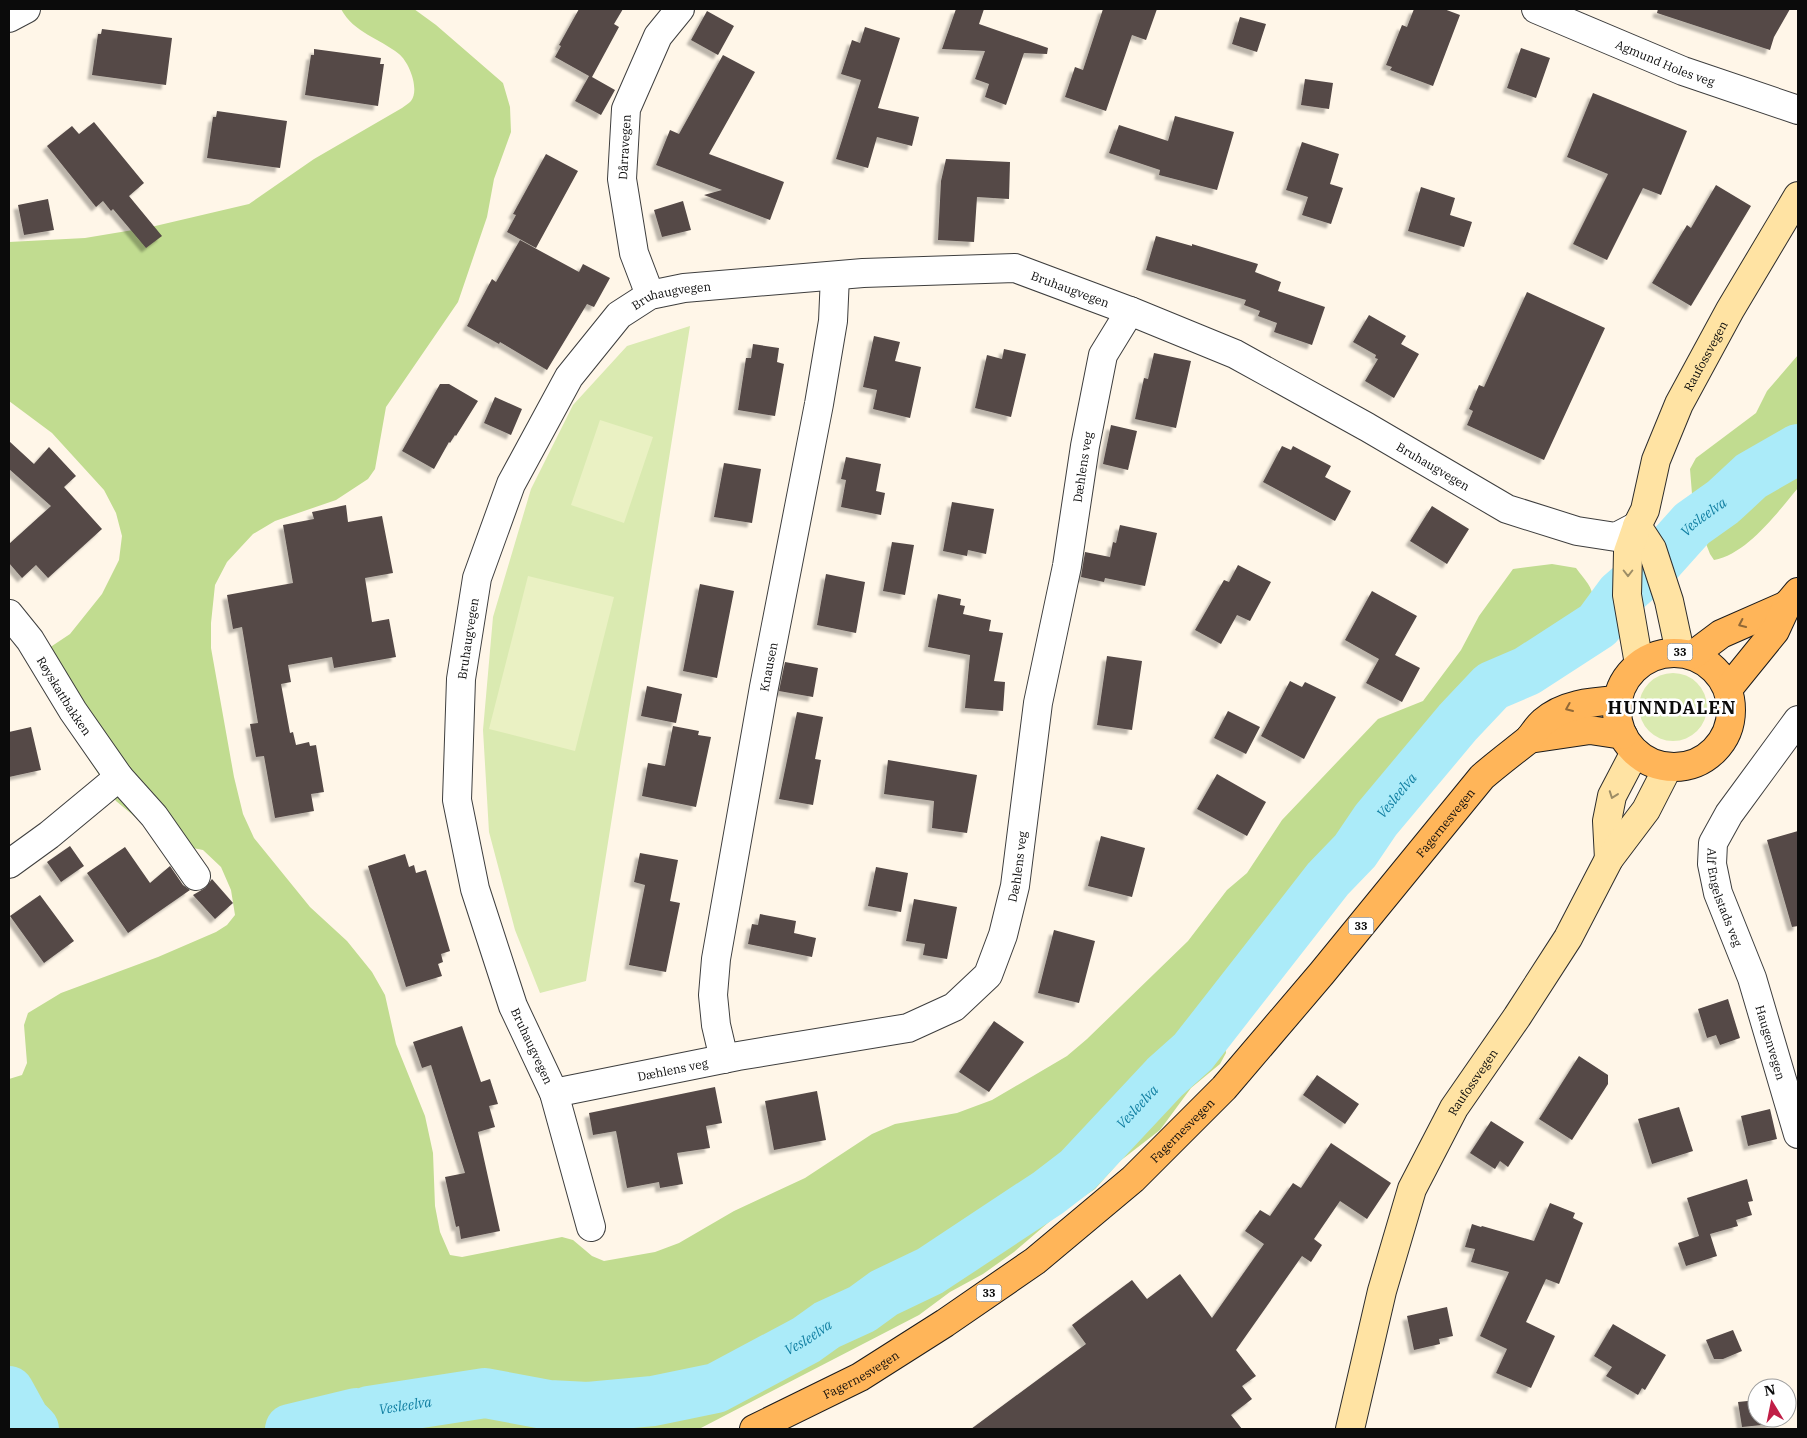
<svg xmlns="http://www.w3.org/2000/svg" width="1807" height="1438" font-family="'IBM Plex Serif',serif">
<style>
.green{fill:#daeab1}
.forest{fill:#c1dc90}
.pitch{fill:#eaf1c3}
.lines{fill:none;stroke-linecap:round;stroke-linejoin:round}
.stream{stroke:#2fb2d3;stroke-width:9}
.river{stroke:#abebf9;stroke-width:50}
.building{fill:#544947;filter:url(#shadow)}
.street-casing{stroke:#3e3e3e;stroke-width:30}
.secondary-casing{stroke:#2d2d2d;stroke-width:30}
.primary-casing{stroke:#1c1c1c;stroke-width:30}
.street{stroke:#fff;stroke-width:28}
.secondary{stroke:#ffe3a3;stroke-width:28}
.primary{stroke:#ffb559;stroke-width:28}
.oneway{stroke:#9d8d66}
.oneway2{stroke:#916836}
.labels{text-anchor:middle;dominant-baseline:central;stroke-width:5;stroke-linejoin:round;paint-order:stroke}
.shield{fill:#fff;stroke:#545454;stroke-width:1}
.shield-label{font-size:11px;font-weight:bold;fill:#0b0b0b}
.street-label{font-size:12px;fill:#0b0b0b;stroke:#fff}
.water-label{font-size:14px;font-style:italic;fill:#107ea1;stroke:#fff}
.district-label{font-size:18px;font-weight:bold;letter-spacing:1px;fill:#0b0b0b;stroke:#fff}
</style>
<defs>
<filter id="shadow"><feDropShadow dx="-4.5" dy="4.5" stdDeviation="1" flood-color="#0004"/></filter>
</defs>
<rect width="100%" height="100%" fill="#fff6e8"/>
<!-- green -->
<path class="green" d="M690 326 586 981 540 993 515 930 489 832 483 730 493 617 531 489 573 405 627 346Z
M1639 707a34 34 0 1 1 68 0a34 34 0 1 1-68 0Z"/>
<!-- forest -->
<path class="forest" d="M341 9H414L436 25 503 83 510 107 511 132 494 179 487 217 458 302 386 407 375 469 368 479 336 500 275 521 253 534 227 562 215 585 211 623V648L234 777 243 814 254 838 310 907 347 941 372 972 385 995 396 1044 425 1116 433 1153 435 1206 440 1232 450 1255 462 1257 562 1237 573 1240 592 1256 604 1261 655 1252 679 1243 734 1211 805 1178 872 1134 895 1124 957 1113 992 1100 1067 1056 1087 1039 1188 941 1227 890 1247 873 1282 820 1378 719 1423 701 1461 650 1479 616 1513 569 1552 564 1576 568C1588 584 1597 590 1591 612L1524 648 1380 792 1356 822 1321 858 1282 910 1232 967 1225 991 1223 1016 1226 1053 1220 1064 1191 1088 1160 1130 1120 1161 1095 1189 1063 1210 1014 1252 983 1274 950 1292 919 1315 699 1429H9V1079L22 1075 27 1063 24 1025 28 1013 61 993 158 957 216 932 227 925 235 915 231 890 221 867 203 850 178 845 145 825 116 801 88 758 65 713 49 648 70 634 102 594 119 560 122 536 116 513 104 490 52 433 9 401V242L85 238 151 227 249 204 314 159 402 108C405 106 409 103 411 101 420 89 409 62 399 54 379 38 354 33 341 9Z
M1798 355V488C1777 513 1747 554 1714 560L1710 554 1701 531 1692 494 1690 469 1696 458 1756 413 1767 391Z"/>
<!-- pitch -->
<path class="pitch" d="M600 420 653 437 624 523 571 505Z
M528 576 614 597 575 751 489 729Z"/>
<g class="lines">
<!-- stream -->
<path class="stream" d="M356 1429 358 1415"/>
<!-- river -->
<g class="river">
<path d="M9 1391 25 1420 34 1429"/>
<path id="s1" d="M290 1429 356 1413 358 1415 369 1411 485 1393 549 1405 588 1407 653 1401 716 1388 806 1340 827 1325 862 1309 884 1293 930 1271 1048 1193 1078 1170 1165 1077 1193 1052 1328 879 1355 851 1376 820 1458 722 1492 686 1527 671 1598 625 1620 595 1658 562 1692 524 1723 502 1751 476 1798 449"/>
</g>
</g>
<!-- building -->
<path class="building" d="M579 9H623L614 24 619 27 592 77 615 90 601 115 575 101 589 76 555 57 561 46 559 45Z
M956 9H984L979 24 1048 48 1047 54 1024 53 1006 105 985 97 989 84 975 79 985 51 942 49Z
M1103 9H1157L1146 40 1132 35 1106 111 1065 97 1075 67 1083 70Z
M1414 9H1444L1460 15 1433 86 1390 70 1392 67 1386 65 1402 25 1407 27Z
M1658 9H1790L1774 37 1770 50 1657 13Z
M707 11 734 26 718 55 691 40Z
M1240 17 1266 24 1257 52 1232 44Z
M865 27 900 38 878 108 919 117 912 146 877 137 868 168 836 159 861 80 841 74 852 40 860 43Z
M102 29 172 38 166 85 92 75 98 34H101Z
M1521 48 1550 58 1536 98 1507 88Z
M314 49 381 58 380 64H384L378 106 305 95 311 55H314Z
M723 55 755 72 709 154 784 182 770 220 704 195 722 190 656 165 670 130 679 134Z
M1305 79 1333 83 1329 109 1301 105Z
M1593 93 1687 131 1661 195 1643 188 1607 260 1573 244 1608 174 1567 157Z
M217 111 287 121 280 168 207 158 213 117H216Z
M1175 116 1234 132 1217 190 1159 175 1160 170 1109 153 1119 125 1168 141Z
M94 122 144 183 129 196 162 236 146 248 113 209 111 211 103 201 96 207 47 146 72 126 79 134Z
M1302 142 1339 154 1330 184 1343 188 1331 224 1302 215 1308 197 1286 190Z
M546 154 578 171 536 248 507 232 516 215 513 214Z
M946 159 1010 162 1009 199 977 197 974 242 938 240 941 181Z
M1716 185 1751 206 1691 306 1652 283 1687 225 1691 228Z
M1421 187 1455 198 1450 215 1472 222 1464 247 1408 231Z
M48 199 54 230 24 235 18 205Z
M683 201 691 230 662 237 654 210Z
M1156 236 1192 246V244L1258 264 1255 272 1281 282 1278 291 1325 307 1312 345 1274 332 1277 323 1258 316 1260 311 1244 305 1246 300 1146 270Z
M520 240 579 272 583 264 610 278 594 307 587 304 547 370 500 342 499 344 467 326 492 279 496 282Z
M1527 292 1605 328 1544 460 1467 425 1473 411 1469 409 1479 385 1484 387Z
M1369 315 1406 336 1401 344 1419 354 1394 398 1365 381 1378 359 1375 358 1376 355 1353 342Z
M874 336 900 342 895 361 921 367 910 418 873 409 877 390 863 387Z
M753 344 779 348 777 362 784 364 775 416 738 410 746 358H751Z
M1004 349 1026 354 1011 417 975 408 987 355 1002 359Z
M1154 353 1191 361 1176 428 1135 419 1144 378 1148 379Z
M440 384H449L478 401 456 436 455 435 450 443 449 442 434 469 402 451Z
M495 397 522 409 511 435 484 423Z
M1111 425 1137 431 1128 470 1103 464Z
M9 441 34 464 49 447 76 476 64 487 102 529 48 578 36 565 22 578 9 563V544L51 506 9 469Z
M1282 446 1291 450 1293 446 1331 466 1325 477 1351 491 1335 521 1263 482Z
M846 457 881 464 876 491 885 493 881 515 841 507 846 480 841 479Z
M724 463 761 469 752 523 714 517Z
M952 502 994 509 986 554 968 550 967 556 943 551Z
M346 505 348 522 382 516 393 573 365 578 372 622 389 619 396 657 334 668 332 657 288 665 291 682 281 684 290 733 293 732 296 745 309 742 310 746 316 745 324 792 311 794 314 811 275 818 264 756 256 757 250 724 258 723 242 627 233 629 227 595 293 583 283 525 314 519 312 512Z
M1432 506 1469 529 1447 564 1410 541Z
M1120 525 1157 533 1145 586 1105 578 1104 582 1081 577 1085 552 1110 557 1113 542 1116 543Z
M892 542 914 545 905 595 883 591Z
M1238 565 1271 582 1250 621 1237 615 1221 644 1195 630 1224 580 1229 582Z
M826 574 865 582 856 633 817 625Z
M700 584 734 591 717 678 683 671Z
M1372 591 1417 616 1395 655 1420 668 1402 702 1366 683 1379 659 1345 640Z
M938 594 961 599 960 605 965 606 963 614 991 620 989 631 1003 633 994 681 1005 682 1003 711 965 708 970 655 928 647Z
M1107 656 1142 661 1132 730 1097 725Z
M785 662 818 668 813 697 779 691Z
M1290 681 1302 687 1305 682 1336 697 1304 759 1261 736Z
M647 686 682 694 676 723 641 716Z
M1228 711 1260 727 1246 754 1214 738Z
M797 712 823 717 815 759 821 760 813 805 779 799Z
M673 726 699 731 698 735 711 737 696 807 642 796 648 763 665 766Z
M31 727 41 770 9 777V732Z
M888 760 977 775 967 833 932 828 934 801 884 794Z
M1217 774 1266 802 1247 836 1197 809Z
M1798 831V926L1792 927 1767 840Z
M1101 836 1145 848 1132 897 1088 886Z
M70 846 84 866 61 882 47 862Z
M125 847 150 883 170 866 183 885 190 890 128 933 87 873Z
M640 853 678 860 670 901 680 903 666 972 629 965 645 885 634 882Z
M405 854 409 867 414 865 416 873 426 870 450 951 441 954 443 962 438 964 442 976 406 987 368 866Z
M876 867 908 873 901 912 868 906Z
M212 879 233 903 215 919 193 895 205 888Z
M40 895 74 941 44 963 10 916Z
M914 899 957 907 947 959 923 955 925 944 906 941Z
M760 914 796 921 794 933 816 938 812 957 748 944 752 924 758 925Z
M1054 930 1095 941 1079 1003 1038 993Z
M1728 999 1740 1038 1720 1045 1716 1035 1707 1038 1698 1009Z
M994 1021 1024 1042 989 1092 959 1072Z
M462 1026 481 1082 490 1079 498 1104 489 1106 495 1127 478 1132 500 1231 461 1239 459 1226 456 1227 445 1177 465 1173 431 1065 422 1068 413 1042Z
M1579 1056 1608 1075V1084L1572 1140 1539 1119Z
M1317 1075 1359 1104 1345 1124 1303 1095Z
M715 1087 722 1123 706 1126 710 1148 677 1153 683 1184 660 1188 659 1182 627 1188 616 1131 593 1135 589 1113Z
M817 1091 826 1140 774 1150 765 1101Z
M1679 1107 1693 1151 1652 1164 1638 1119Z
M1770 1109 1777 1139 1748 1146 1741 1116Z
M1491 1121 1524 1142 1508 1167 1500 1161 1495 1169 1470 1153Z
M1331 1143 1391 1183 1367 1219 1340 1201 1314 1239 1322 1245 1311 1262 1302 1256 1236 1350 1256 1376 1242 1386 1252 1399 1231 1415 1242 1429H971L1086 1344 1072 1325 1132 1280 1147 1299 1180 1274 1212 1318 1264 1244 1245 1231 1260 1210 1270 1216 1293 1183 1301 1188Z
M1747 1179 1753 1201 1748 1202 1752 1215 1736 1220 1738 1226 1710 1234 1717 1256 1686 1266 1678 1243 1699 1236 1687 1198Z
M1550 1203 1575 1213 1573 1218 1583 1223 1559 1284 1546 1279 1526 1322 1555 1336 1531 1388 1496 1373 1507 1349 1480 1336 1509 1272 1471 1262 1475 1249 1465 1247 1472 1224 1481 1227 1482 1226 1534 1241Z
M1447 1307 1453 1336 1439 1339 1440 1344 1414 1350 1407 1316Z
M1613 1324 1666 1355 1645 1390 1642 1388 1638 1395 1606 1376 1612 1367 1594 1356Z
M1733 1330 1742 1351 1723 1359H1714L1706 1340Z
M1757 1400V1418H1770L1772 1424 1742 1427 1738 1402Z"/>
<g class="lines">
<defs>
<g id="street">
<path id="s2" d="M1536 9 1683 71 1798 110"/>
<path d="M9 18 26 9"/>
<path id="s3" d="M650 295 634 253 622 179 626 109 658 36 680 9"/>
<path id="s4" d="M9 614 30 640 73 711 119 777 49 835 9 864"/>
<path id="s5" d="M1798 720 1729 814 1713 843 1712 864 1718 893 1752 978 1798 1134"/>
<path d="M119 777 154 816 196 876"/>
<path id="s6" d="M724 1059 716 1025 713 995 716 959 764 687 819 404 833 321 835 276"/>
<path id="s7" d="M554 1093 738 1056 908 1028 954 1007 988 975 1003 935 1015 886 1038 703 1067 566 1085 446 1103 355 1130 311"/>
<path id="s8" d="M591 1227 554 1093 513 1006 475 889 457 800 461 679 477 578 511 484 569 377 619 315 650 295 684 288 863 273 1015 268 1130 311 1235 354 1367 427 1507 509 1577 531 1616 537 1637 526"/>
</g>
<g id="secondary">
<path d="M1637 526 1652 549 1669 601 1680 652"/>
<path id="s9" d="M1639 664 1627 595 1628 552 1637 526 1645 510 1656 460 1679 404 1730 310 1798 196"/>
<path d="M1609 859 1607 821 1612 796 1635 752"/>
<path id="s10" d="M1350 1429 1382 1291 1412 1189 1454 1108 1517 1017 1568 938 1609 859 1646 810 1668 767"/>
</g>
<g id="primary">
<circle cx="1674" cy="710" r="57"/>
<path d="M1693 655 1721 634 1787 605"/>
<path d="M1728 689 1775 631 1787 605 1798 592"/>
<path d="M1529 739 1590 730 1623 735"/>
<path id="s11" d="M754 1429 860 1377 945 1323 1035 1261 1133 1179 1224 1088 1322 973 1482 777C1497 764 1513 752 1528 740 1533 735 1537 727 1543 722 1563 704 1591 702 1617 700"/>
</g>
</defs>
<!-- street casing -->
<use href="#street" class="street-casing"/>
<!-- secondary casing -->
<use href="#secondary" class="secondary-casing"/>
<!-- primary casing -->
<use href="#primary" class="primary-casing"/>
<!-- street -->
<use href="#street" class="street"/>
<!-- secondary -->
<use href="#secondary" class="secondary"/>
<!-- primary -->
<use href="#primary" class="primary"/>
</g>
<!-- one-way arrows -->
<defs><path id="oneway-chevron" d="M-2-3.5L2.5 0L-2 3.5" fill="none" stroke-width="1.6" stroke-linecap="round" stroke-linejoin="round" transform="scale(1.25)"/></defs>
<g class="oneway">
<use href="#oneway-chevron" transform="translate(1628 573) rotate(90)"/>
<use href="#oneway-chevron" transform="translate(1613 795) rotate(110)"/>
</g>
<g class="oneway2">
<use href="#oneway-chevron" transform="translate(1742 624) rotate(155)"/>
<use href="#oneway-chevron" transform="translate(1569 708) rotate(157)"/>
</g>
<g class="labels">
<!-- shield labels -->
<g class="shield">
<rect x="1667.5" y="643.5" width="25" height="17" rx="4"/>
<rect x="1348.5" y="917.5" width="25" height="17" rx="4"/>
<rect x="976.5" y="1284.5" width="25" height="17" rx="4"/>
</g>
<g class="shield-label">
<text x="1680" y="652">33</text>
<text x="1361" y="926">33</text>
<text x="989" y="1293">33</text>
</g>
<!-- street labels -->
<g class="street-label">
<text stroke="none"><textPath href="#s2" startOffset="140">Agmund Holes veg</textPath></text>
<text stroke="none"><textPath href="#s3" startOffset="152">Dårravegen</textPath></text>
<text stroke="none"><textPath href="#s8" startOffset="1436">Bruhaugvegen</textPath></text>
<text stroke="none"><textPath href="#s8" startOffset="1031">Bruhaugvegen</textPath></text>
<text stroke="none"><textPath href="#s9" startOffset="325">Raufossvegen</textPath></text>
<text stroke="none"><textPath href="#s8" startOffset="1841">Bruhaugvegen</textPath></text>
<text stroke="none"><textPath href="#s7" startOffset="975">Dæhlens veg</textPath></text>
<text stroke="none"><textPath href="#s8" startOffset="611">Bruhaugvegen</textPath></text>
<text stroke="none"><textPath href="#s6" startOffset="398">Knausen</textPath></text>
<text stroke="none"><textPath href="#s4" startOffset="99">Røyskattbakken</textPath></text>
<text stroke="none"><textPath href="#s11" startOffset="930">Fagernesvegen</textPath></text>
<text stroke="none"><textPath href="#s7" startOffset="570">Dæhlens veg</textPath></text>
<text stroke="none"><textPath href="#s5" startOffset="206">Alf Engelstads veg</textPath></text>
<text stroke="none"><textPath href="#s5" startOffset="359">Haugenvegen</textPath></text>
<text transform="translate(532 1046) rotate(65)">Bruhaugvegen</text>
<text stroke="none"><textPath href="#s7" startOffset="121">Dæhlens veg</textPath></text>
<text stroke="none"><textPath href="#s10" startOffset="371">Raufossvegen</textPath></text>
<text stroke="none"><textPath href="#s11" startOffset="525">Fagernesvegen</textPath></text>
<text stroke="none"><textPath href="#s11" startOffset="120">Fagernesvegen</textPath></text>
</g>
<!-- water labels -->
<g class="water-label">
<text stroke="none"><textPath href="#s1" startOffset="1770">Vesleelva</textPath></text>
<text stroke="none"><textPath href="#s1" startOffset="1350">Vesleelva</textPath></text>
<text stroke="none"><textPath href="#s1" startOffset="944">Vesleelva</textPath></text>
<text stroke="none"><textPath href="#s1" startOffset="539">Vesleelva</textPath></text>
<text stroke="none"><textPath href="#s1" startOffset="119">Vesleelva</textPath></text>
</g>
<!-- district labels -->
<g class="district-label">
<text x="1672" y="707">HUNNDALEN</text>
</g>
</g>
<!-- border -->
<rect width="1807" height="1438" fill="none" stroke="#0b0b0b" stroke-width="20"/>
<!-- north arrow -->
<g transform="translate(1772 1403) rotate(350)"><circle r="24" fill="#ffffff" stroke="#9d9d9d"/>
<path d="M0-4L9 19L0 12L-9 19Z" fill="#c01e46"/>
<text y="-8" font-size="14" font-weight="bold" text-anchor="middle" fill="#0b0b0b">N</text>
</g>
</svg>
